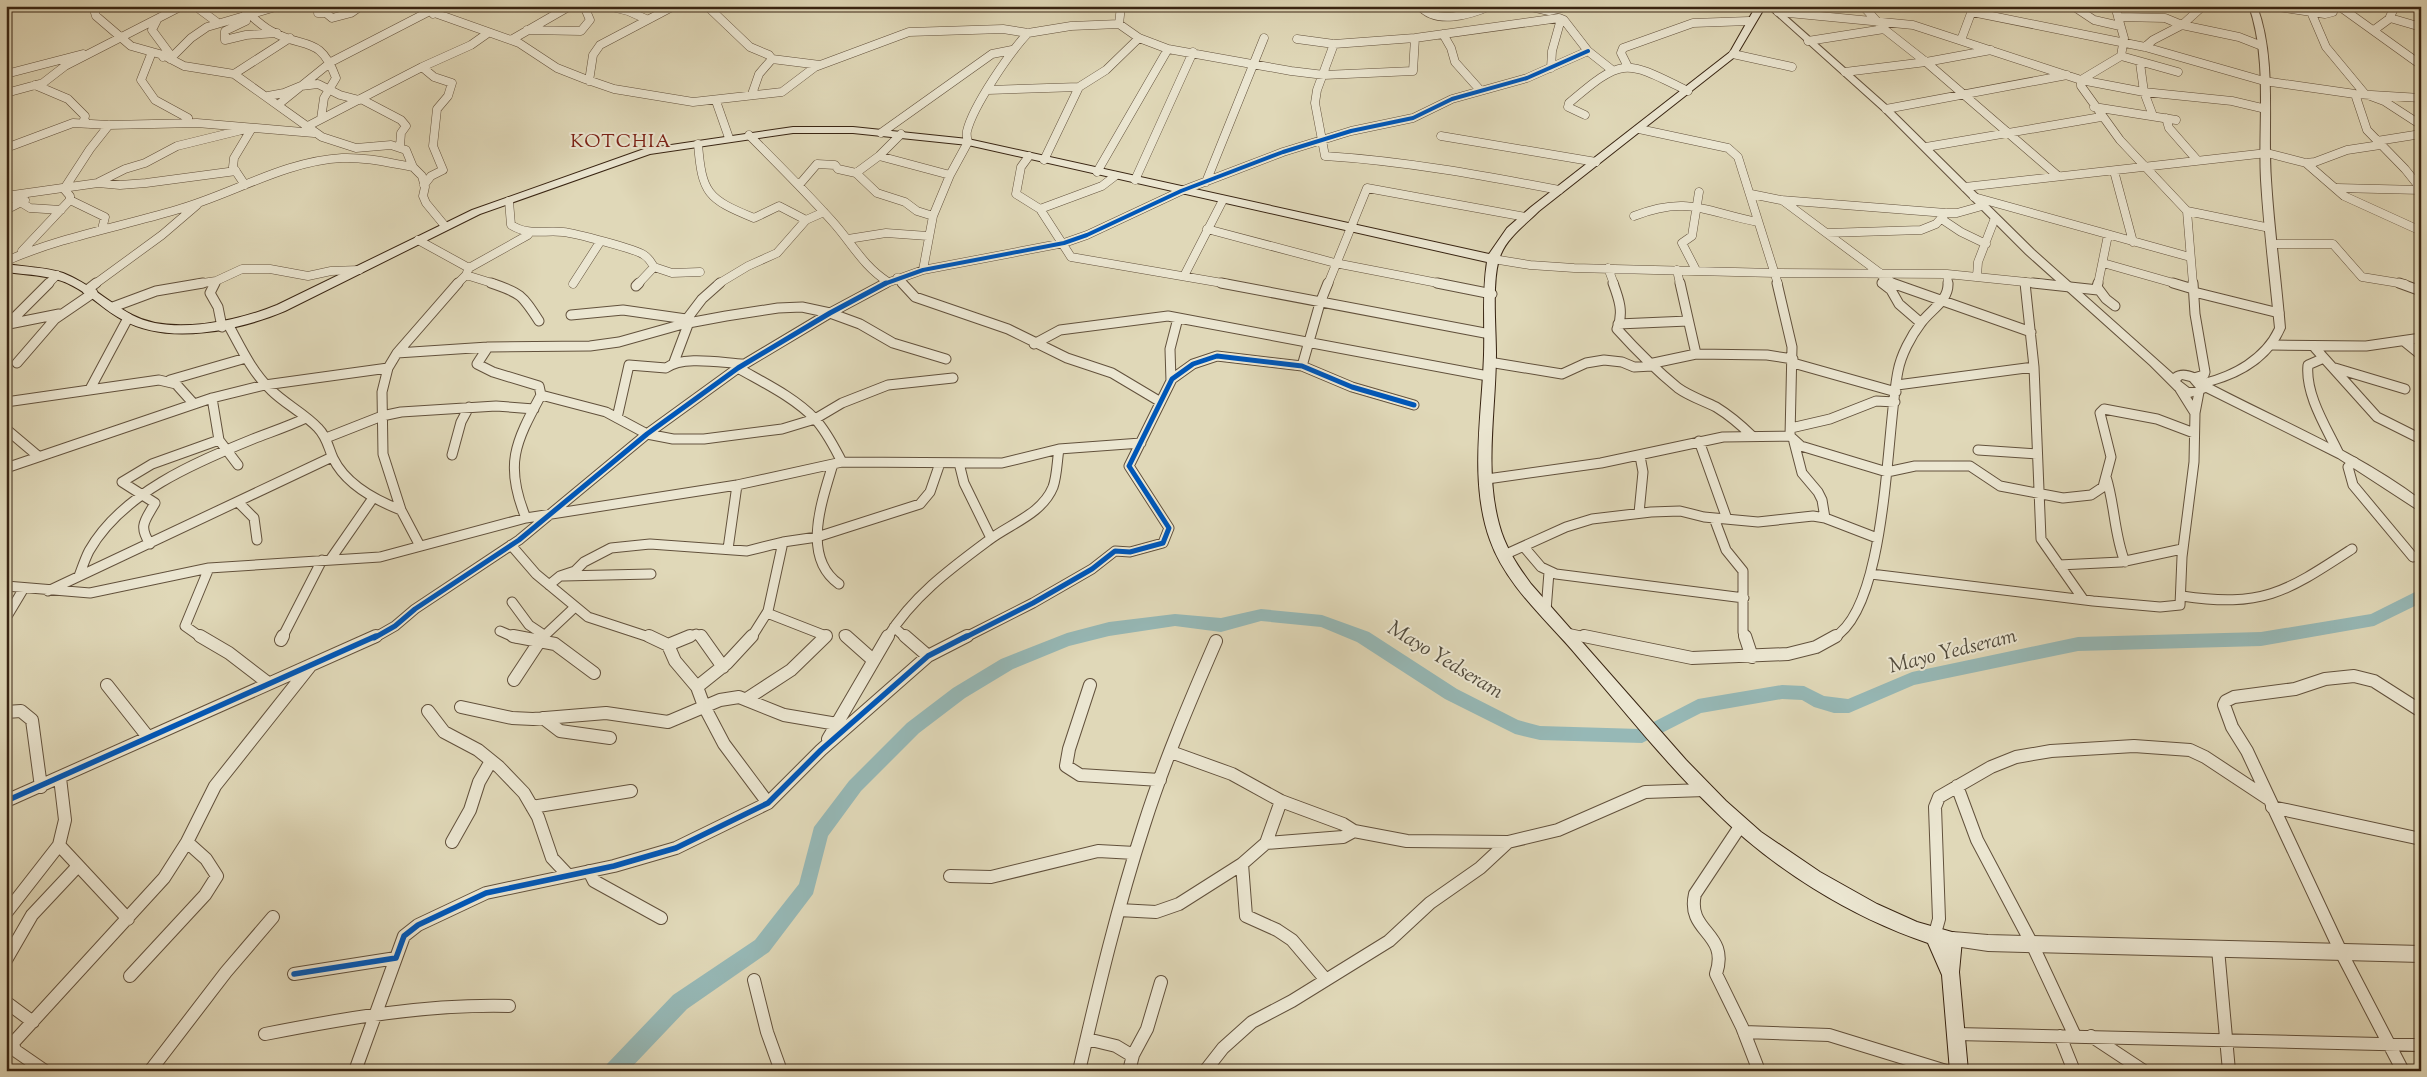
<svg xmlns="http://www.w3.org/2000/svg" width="2427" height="1077" font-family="'Sorts Mill Goudy',serif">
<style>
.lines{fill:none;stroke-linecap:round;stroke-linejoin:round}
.river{fill:#96b8b6;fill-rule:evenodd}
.minor-far2-casing{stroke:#62513c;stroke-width:9}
.minor-far1-casing{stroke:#62513c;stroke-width:11}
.minor-casing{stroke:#62513c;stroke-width:14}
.tertiary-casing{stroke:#62513c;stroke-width:2}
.secondary-casing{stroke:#382412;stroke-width:2}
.minor-far2{stroke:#ebe6d1;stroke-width:8}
.minor-far1{stroke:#ebe6d1;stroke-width:9}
.minor{stroke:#ebe6d1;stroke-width:12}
.tertiary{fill:#ebe6d1;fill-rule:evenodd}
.secondary{fill:#ebe6d1;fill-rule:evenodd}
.cycleway-far2-casing{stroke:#ebe6d1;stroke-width:6}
.cycleway-far1-casing{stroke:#ebe6d1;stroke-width:8}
.cycleway-casing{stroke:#ebe6d1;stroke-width:9}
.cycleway-far2{stroke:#0057b8;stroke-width:4}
.cycleway-far1{stroke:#0057b8;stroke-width:5}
.cycleway{stroke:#0057b8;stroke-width:5.5}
.labels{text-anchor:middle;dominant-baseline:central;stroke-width:4;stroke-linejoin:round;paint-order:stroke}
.far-quarter-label{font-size:19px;letter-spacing:1px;fill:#7a1f14;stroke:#ebe6d1}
.water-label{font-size:21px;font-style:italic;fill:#50493b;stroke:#ebe6d1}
</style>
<rect width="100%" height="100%" fill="#e0d8b8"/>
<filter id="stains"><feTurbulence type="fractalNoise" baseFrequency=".004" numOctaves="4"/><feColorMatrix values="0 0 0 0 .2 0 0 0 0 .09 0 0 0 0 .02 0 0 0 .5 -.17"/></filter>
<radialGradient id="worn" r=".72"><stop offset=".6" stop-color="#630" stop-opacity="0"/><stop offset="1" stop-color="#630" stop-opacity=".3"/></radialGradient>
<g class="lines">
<!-- river -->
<path class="river" d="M2421 589V603L2374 626 2261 646 2078 651 1914 685 1849 713H1834L1814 707 1802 700 1782 699 1701 713 1642 743 1540 740 1515 734 1445 699 1357 642 1321 627 1261 621 1221 632 1175 626 1109 636 1069 646 1013 669 965 698 919 733 861 791 828 836 813 894 769 952 687 1009 628 1071H604L607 1064 673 995 755 940 799 884 814 827 849 781 907 723 953 688 1001 659 1067 633 1109 622 1175 614 1221 618 1261 609 1322 615 1369 632 1457 689 1518 720 1540 726 1640 729 1698 699 1782 685 1804 686 1824 696 1848 699 1912 672 2078 637 2261 632 2371 614Z"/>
<defs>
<path id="minor-far2" d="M93 6 96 16 131 46 163 55 184 66 234 74 322 137 356 148 391 145 406 150 413 167 422 176 425 187 423 196 426 203 445 226
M195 6 218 23
M241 6C250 15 260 25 271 31 304 50 320 34 336 78L324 98 321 119
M318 6V13H326L332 18 351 13 361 6
M415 6 519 43 557 68 585 79 614 89 693 102 782 92 815 67 909 32 1003 29 1028 33 1071 26 1119 24 1139 38 1168 49 1291 71 1324 75 1413 71 1415 38
M608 6 628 11 646 19
M707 6 750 47 769 55 772 59 820 65
M1420 6C1436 25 1470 15 1490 6
M1527 6 1549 11 1569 6
M1863 6 1884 29 1926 62 2058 176
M2073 6 2094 20 2120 26
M2115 6 2124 38 2121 56 2081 80V86L2120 140 2187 211 2193 284
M2271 6 2325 14 2333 12 2335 6
M2339 6 2421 65
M1778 12 1913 25 2081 80 2144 92 2232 101 2266 109
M1972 12 2145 47 2264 81 2355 94 2421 98
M2311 12 2326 47 2365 94 2384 101 2421 125
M433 14 446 6
M2118 17 2165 18 2182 25 2239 37 2262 46
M2390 18 2421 27
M157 20 152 30 169 53 163 57
M246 21 225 31V40L246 35 277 33
M1119 24 1121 6
M527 30 581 31 590 20 584 6
M2374 30 2389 19 2395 6
M1443 34 1451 48 1455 62 1480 90
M1297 39 1334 44 1415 38 1559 18 1564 20 1588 51 1612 70
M511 40 570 6
M1961 40 1973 8
M1808 41 1884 29
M1334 44 1317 90 1315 103 1325 156C1404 161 1481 175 1559 190
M2145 47 2153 40 2182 25 2203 6
M152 52 141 80 155 100 188 118 186 123
M1733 54 1792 67
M2121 56 2178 72
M170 59 191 38 207 27 279 6
M2140 63 2144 92 2153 116
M422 67 434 77 452 83 448 96 437 109 433 146 443 170 431 176 424 185
M1628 67 1621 53 1623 48 1693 23 1749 21
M1551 68 1552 51 1561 19
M1845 72 1926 62 1991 50
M6 74 83 54
M234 74 290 38
M589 81 593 55 600 45 674 6
M35 85 68 99 85 116 84 120 88 124
M988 90 1079 87 1106 70 1139 38
M6 93 43 83 65 66 182 6
M752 94 759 74 772 59
M2355 94 2367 130 2405 169 2421 189
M268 96 284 93 301 86 318 84 340 95 359 100
M361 99 401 120 406 126 401 133 400 146
M716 101 729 138
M279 104 331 62 428 12
M2094 107 2176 120
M1886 109 2067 75
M1585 115 1568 107 1569 103C1624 56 1625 60 1688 91
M2166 118 2169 128 2197 160
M306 127 422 67 471 45 488 33
M1639 129 1728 148 1738 157 1778 284
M881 133 992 54 1012 50
M749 135C777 163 805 191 832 221 852 243 862 265 888 282
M1441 136 1596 162
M2377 141 2421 134
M698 144C702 193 707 199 754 218L779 206 806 220
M1926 147 2101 117
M6 148 73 123 109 125 197 123 314 133
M879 156 950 175
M1029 156 1021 167 1016 194 1040 209 1102 186 1115 176
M1044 160 1079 87
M2306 163 2344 196 2421 231
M2114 171 2133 242
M1097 172 1168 49
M856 173 879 156 901 134
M1135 180 1193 52
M99 182 125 169 145 163 177 146 246 129
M1206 182 1264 38
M245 185 233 167 234 158 252 128
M799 185 817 164 835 165 838 169 856 173 877 193 905 202 917 211 933 216
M1965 187 2267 153 2306 163 2315 162 2347 150 2380 145
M2337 188 2421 190
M64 189 90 149 109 125
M1751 194 1781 200 1946 213H1957L1982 206
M6 196 98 183 120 185 146 183 236 171
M12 197 30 208 61 210
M1974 197 2190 257
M70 200 105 217 102 229
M1782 200 1880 273
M509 201 511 225C529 236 544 230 563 232 574 233 636 249 644 255 649 258 651 262 654 267L672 273 700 272
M1040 209 1071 257 1228 284
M6 210 25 200
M2187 211 2270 228
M1634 216C1688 195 1706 212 1758 222
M1943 220 1961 232 1986 244
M1207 229 1335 263 1443 284
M1827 233 1921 230 1936 224 1946 213
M848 239 886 233 928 236
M418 240 469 268 466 275 457 284
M2272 244H2333L2362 277 2405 284
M22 251 70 200V196L64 189
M1493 259 1530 265 1574 268 1775 273 1947 274 2045 284
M6 261C61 237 119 227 176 210 231 195 284 161 342 158 366 157 390 163 413 167
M2103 263 2177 284
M469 268 528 235
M1608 268 1614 284
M923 270 933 216 950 175 968 142C967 138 966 135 967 131 973 106 1010 52 1028 33
M1677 270 1680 284
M1696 270 1682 243 1692 236 1699 192
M1878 273 1894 284
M1947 274 1948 284
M466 275 495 284
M1184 276 1223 200
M1977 276 1978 262 1995 218
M897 278 903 284
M2025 282V284
M1882 283 1884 284
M48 284 57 275
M95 284 162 235 197 205
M196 284 216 281 242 269H270L308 276 331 271 359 270
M214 284 216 281
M573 284 600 242
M638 284 654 267
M718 284 748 266 777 253 806 220 824 212
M884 284 923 270 1064 243 1087 235 1181 191 1283 152 1351 131 1413 118 1452 99 1527 78 1588 51
M1328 284 1367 188 1526 217
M2098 284 2108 235"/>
<path id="minor-far1" d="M215 283 210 293 218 307 222 327
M491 283C521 293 522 295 539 321
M902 283 915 297 1008 329 1067 358 1112 373 1159 401
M1221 283 1490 334
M1437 283 1492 294
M1613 283C1619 299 1624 313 1617 329 1636 350 1656 370 1678 388 1689 396 1704 401 1716 407 1729 415 1741 425 1752 436
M1680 283 1696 354
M1777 283 1792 347 1790 436 1801 446 1887 472 1915 466H1970L2000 486 2063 498 2091 495 2103 487 2111 457 2100 413 2104 409 2157 419 2194 433
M1882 283 1891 290 1899 304 1921 323
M1892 283 2031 332
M2025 283 2034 367 2041 539 2083 599
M2033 283 2098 290
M2098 283 2097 287 2106 299 2115 306
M2173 283 2193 289
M2193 283 2195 314 2205 372 2204 375 2194 378
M2399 283 2421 291
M636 286 639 283
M87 290 96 283
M2194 292 2279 313
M113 307 156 291 203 283
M571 315 623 310 686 319
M9 324 59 314
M683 324 702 299 720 283
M1618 324 1688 321
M6 326 49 283
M229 326C241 348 252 372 271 390 285 404 304 413 318 428 327 437 328 447 333 458 346 485 375 500 401 510
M2405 342 2421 355
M1034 344 1060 330 1168 316 1488 376
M2272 345 2366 346 2421 338
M488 347 477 364 493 372 539 386 541 395 606 412 647 434 673 439H704L782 429 815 419 842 403 888 385 953 378
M2315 348 2377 417 2421 439
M397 353 488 347 590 346 619 342 683 324 726 316 778 308 802 307 830 313 860 324 893 343 946 359
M2324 358 2308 365C2305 394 2326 427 2338 452
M674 362 689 322
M1489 362 1562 374 1586 363 1604 360 1622 362 1634 367 1652 366
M17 363 55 319 93 293
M1793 363 1896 392
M1649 364 1696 354 1767 355 1793 359
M1302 366 1320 303 1328 283
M738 368C764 383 794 397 815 419 827 432 834 447 842 462
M2335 368 2405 389
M170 380 246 358
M1171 381 1170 349 1178 318
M1897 385 2034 367
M90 389 128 318
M2180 389 2195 413
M212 398 219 440 238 465
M6 402 159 380 176 384 193 403
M617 418 629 365 666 368C683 355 722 363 744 364
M1791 428 1830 419 1876 401 1895 402
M6 429 38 456
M326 438 382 416 401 412 496 406 534 409
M1699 441 1727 519
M1794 442 1802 473 1818 492 1822 500 1825 518
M1978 450 2037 454
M452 455 461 422 469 407
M2354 462 2348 467 2353 485 2413 557
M959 463 964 483 991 538
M833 464C822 501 801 557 839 584
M6 468 212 398 265 385 388 368
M2106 477C2115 505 2114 535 2125 562
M1487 479 1601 463 1723 437 1790 436
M238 502 254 518 257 540
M1639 513 1643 472 1640 456
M526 518C504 465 515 443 541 395
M1714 518 1726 550 1743 571V632L1745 638
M150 544C138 525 145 521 155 503L122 482 152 464 219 440
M511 545 536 574 588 617 652 638
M420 546 401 510 383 454 382 392 388 368 397 353 458 283
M1524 547 1541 567 1556 574 1744 598
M728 549 737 485
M1504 555 1566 527 1592 519 1651 512 1680 511 1704 517 1758 522 1813 516 1825 518 1877 538
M330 560 373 498
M2059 565 2121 562 2182 549
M1871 574 2093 601 2160 607 2180 605 2182 557 2194 462 2195 413 2199 392
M79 576C82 568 85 559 89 551 122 493 194 463 253 439 271 432 289 426 306 418
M563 576 651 574
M549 585 560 576 575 571 584 562 611 548 650 544 747 551 783 542 817 537 920 504 930 492 940 463
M6 586 90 593 209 568 380 557 526 518 737 485 842 462 1002 463 1059 449 1141 443
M48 591 332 457
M2182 596C2263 608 2286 592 2352 549
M512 602 529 625 544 635
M1546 611 1549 572
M767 613 826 636 824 638
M6 618 24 588
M894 627 906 638
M500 631 516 638
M1567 633 1590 638
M844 635 847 638
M202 638 185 626 209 568
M282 638 322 560
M374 638 395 626 415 609 519 540 647 434 738 368 830 313 886 283
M542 638 575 607
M687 638 696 634 702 638
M751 638 768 611 783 542
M887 638C913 596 950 569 989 540 1010 524 1042 514 1053 487 1057 476 1057 461 1059 449
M964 638 1033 603 1092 569 1115 551 1130 552 1163 543 1169 528 1129 466 1172 379 1193 364 1217 356 1302 366 1352 387 1414 405
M1833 638C1888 608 1886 429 1898 371 1901 355 1911 336 1921 323 1930 310 1949 301 1948 283"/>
<path id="minor" d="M200 636 229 653 268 683
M513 636 555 644 594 673
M649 636 668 645 675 661 697 687 704 706 724 744 768 803
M701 636 723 667
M846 636 873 660
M905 636 928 656
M1584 636 1692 658 1788 654 1816 647 1836 636
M1745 636 1752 657
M281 640 283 636
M668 645 690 636
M514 680 543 636
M107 685 148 737
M1090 685 1069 749 1066 766 1080 775 1160 780
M697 687 727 663 752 636
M748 698 791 670 826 636
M461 707 512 718 533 719 606 713 668 722 720 700 739 697 784 715 837 724
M428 711 444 732 478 750 499 767 524 793 538 817 552 858 568 875
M6 712 21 711 32 720 41 787
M543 718 560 731 610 738
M828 739 888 636
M1171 752 1232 774 1281 801 1343 824 1354 831 1407 841 1508 842 1558 830 1645 792 1705 790
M1957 786 1977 840 2032 944 2075 1036
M6 801 376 636
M532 807 631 791
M2272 807 2421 839
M1741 825 1695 894C1686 933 1730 932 1716 974L1742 1027 1759 1071
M452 842 470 810 479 782 491 761
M1266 843 1343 837 1354 831
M59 845 128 919
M1242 864 1246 916 1277 930 1292 940 1326 980
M589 871 594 881 661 918
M950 876 991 877 1098 851 1135 853
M1119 910 1156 912 1179 904 1242 864 1266 843 1281 801
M6 913 59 845 65 820 60 778
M1934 937 1939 919 1935 807 1939 797 1991 767 2016 757 2051 751 2134 746 2190 750 2205 757 2267 798
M2218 949 2229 1071
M6 960 32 915 78 866
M294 974 396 958 404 936 418 925 486 893 614 866 676 848 768 803 821 750 928 656 967 636
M130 976 205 895 217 876 206 859 187 842
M754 980 767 1032 781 1071
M6 1002 33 1022
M1744 1032 1829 1035 1946 1071
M265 1034C346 1018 426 1004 509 1006
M1956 1034 2421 1045
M2060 1036 2074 1071
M2091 1036 2144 1071
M1087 1039 1116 1046 1131 1055
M45 1071 16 1051 12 1044 164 878 187 842 215 786 311 665
M150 1071 226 972 273 917
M355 1071 396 958
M1079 1071C1098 989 1118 905 1144 825 1164 762 1190 701 1216 641
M1129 1071 1133 1055 1147 1029 1161 982
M1205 1071 1223 1048 1252 1022 1292 1001 1389 941 1430 903 1480 868 1508 842
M2403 1071 2342 954 2247 751 2232 727 2224 705 2226 701 2234 697 2295 689 2325 679 2354 676 2374 681 2421 711"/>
<path id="tertiary" d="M1766 6H1775L1889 107 2034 250 2173 374C2182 367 2196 372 2204 379 2232 372 2262 356 2275 328 2270 279 2264 229 2261 180 2258 124 2268 60 2249 6H2257C2277 60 2267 124 2271 180 2274 229 2281 279 2285 328 2272 359 2244 376 2212 385 2283 422 2357 452 2421 500V512L2338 458 2206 392 2190 397 2175 390 2150 365 2026 254 1883 111ZM2182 379 2190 381 2196 388H2189L2180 381Z
M1953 932 1988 935 2421 946V962L1988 951 1948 945 1945 940 1948 935Z"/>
<path id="secondary" d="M1756 6 1765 7 1736 56 1539 211C1526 224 1508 237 1501 254 1491 276 1496 327 1496 353 1496 409 1484 469 1499 524 1505 547 1517 565 1531 584L1686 760 1726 801 1761 832 1820 872 1877 904 1917 922 1959 934 1962 940 1959 972 1968 1071H1950L1942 975 1928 943C1850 917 1772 868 1714 810 1665 763 1623 709 1578 657 1548 621 1506 586 1490 540 1469 482 1482 416 1484 355 1485 324 1482 292 1487 262L968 145 853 133H793L650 154 480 214 285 311C240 330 169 346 123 320 105 311 91 295 73 286 53 275 28 275 6 272V264C24 267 46 267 63 273 89 283 108 302 132 315 171 336 238 321 277 305L472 210 644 149 793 127H853L968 139 1489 254 1507 228 1531 207 1730 52Z"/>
</defs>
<!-- minor-far2 casing -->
<use href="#minor-far2" class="minor-far2-casing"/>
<!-- minor-far1 casing -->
<use href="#minor-far1" class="minor-far1-casing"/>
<!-- minor casing -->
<use href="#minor" class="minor-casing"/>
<!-- tertiary casing -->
<use href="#tertiary" class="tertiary-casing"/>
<!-- secondary casing -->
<use href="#secondary" class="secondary-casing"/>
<!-- minor-far2 -->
<use href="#minor-far2" class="minor-far2"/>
<!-- minor-far1 -->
<use href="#minor-far1" class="minor-far1"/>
<!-- minor -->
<use href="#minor" class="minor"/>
<!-- tertiary -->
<use href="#tertiary" class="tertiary"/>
<!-- secondary -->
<use href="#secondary" class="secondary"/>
<defs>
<path id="cycleway-far2" d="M884 284 923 270 1064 243 1087 235 1181 191 1283 152 1351 131 1413 118 1452 99 1527 78 1588 51"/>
<path id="cycleway-far1" d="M374 638 395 626 415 609 519 540 647 434 738 368 830 313 886 283
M964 638 1033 603 1092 569 1115 551 1130 552 1163 543 1169 528 1129 466 1172 379 1193 364 1217 356 1302 366 1352 387 1414 405"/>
<path id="cycleway" d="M6 801 376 636
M294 974 396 958 404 936 418 925 486 893 614 866 676 848 768 803 821 750 928 656 967 636"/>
</defs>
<!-- cycleway-far2 casing -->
<use href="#cycleway-far2" class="cycleway-far2-casing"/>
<!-- cycleway-far1 casing -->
<use href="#cycleway-far1" class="cycleway-far1-casing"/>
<!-- cycleway casing -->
<use href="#cycleway" class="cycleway-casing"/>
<!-- cycleway-far2 -->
<use href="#cycleway-far2" class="cycleway-far2"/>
<!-- cycleway-far1 -->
<use href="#cycleway-far1" class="cycleway-far1"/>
<!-- cycleway -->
<use href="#cycleway" class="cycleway"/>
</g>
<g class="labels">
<!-- far-quarter labels -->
<g class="far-quarter-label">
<text x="621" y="142">KOTCHIA</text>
</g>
<!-- water labels -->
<g class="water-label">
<text transform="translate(1953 652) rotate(-14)">Mayo Yedseram</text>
<text transform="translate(1445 661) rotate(31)">Mayo Yedseram</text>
</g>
</g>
<!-- margin -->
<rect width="2427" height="1077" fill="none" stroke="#e0d8b8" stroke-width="25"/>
<rect x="8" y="8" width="2412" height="1062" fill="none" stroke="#382412" stroke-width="2.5"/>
<rect x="12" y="12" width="2402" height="1052" fill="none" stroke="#382412"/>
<rect width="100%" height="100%" filter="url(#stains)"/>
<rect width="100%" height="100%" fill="url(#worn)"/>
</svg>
